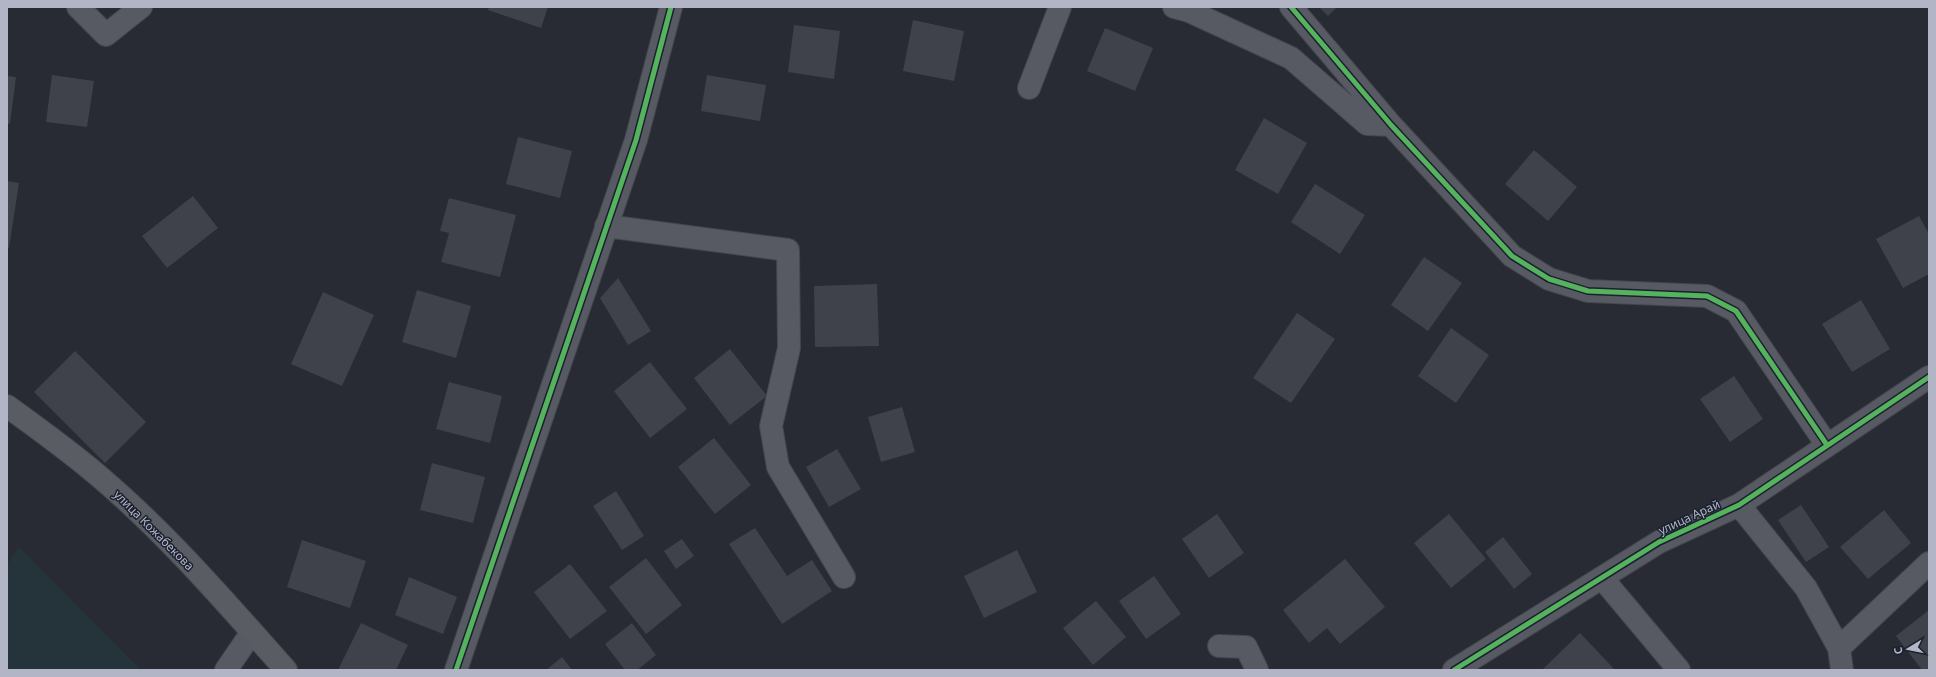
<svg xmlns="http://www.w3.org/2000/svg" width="1936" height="677" font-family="'Noto Sans',sans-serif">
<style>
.green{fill:#25333a}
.building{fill:#3f424a}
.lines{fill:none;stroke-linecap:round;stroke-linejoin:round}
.minor-casing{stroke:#44464d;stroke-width:24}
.major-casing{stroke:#454851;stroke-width:24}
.minor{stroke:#575a63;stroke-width:22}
.major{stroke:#5a5c64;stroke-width:22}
.cycleway-casing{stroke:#1b202f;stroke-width:8}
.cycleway{stroke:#56b35d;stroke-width:5}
.labels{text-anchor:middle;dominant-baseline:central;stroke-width:3;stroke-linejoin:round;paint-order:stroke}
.street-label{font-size:12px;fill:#b1b5c6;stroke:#1b202f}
</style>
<rect width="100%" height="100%" fill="#282b34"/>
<!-- green -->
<path class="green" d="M19 547 141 670H7V564Z"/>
<!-- building -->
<path class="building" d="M489 7H548L541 28 488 10Z
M1319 7H1337L1328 16Z
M913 20 964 31 954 81 903 71Z
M794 25 840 31 834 79 788 72Z
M1105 28 1153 48 1135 91 1087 71Z
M52 75 94 81 87 127 46 122Z
M707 75 766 85 760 121 701 111Z
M7 76 16 77 10 124 7 123Z
M1264 118 1307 143 1278 194 1235 170Z
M518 137 572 151 560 198 506 184Z
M1534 150 1577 187 1548 221 1505 184Z
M7 181 19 183 9 248H7Z
M1315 184 1365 215 1340 254 1291 222Z
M193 196 218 228 167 268 142 236Z
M449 198 516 215 500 277 441 262 449 233 440 231Z
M1919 216 1929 234V274L1903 288 1876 239Z
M1424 257 1462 283 1428 331 1391 305Z
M618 278 651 331 628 345 600 298Z
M877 284 879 346 815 347 814 286Z
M417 290 471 306 456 358 402 342Z
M323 292 374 315 342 386 291 364Z
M1861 300 1890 349 1852 372 1822 324Z
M1297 313 1335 339 1291 403 1253 378Z
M1451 328 1489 355 1456 403 1418 376Z
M730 349 767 396 730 425 694 378Z
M75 351 146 422 105 463 34 392Z
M650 362 687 409 650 438 614 391Z
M1734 376 1763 419 1730 442 1700 399Z
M449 382 502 396 490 443 436 429Z
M902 407 915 452 881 462 868 417Z
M714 438 751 485 715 514 678 467Z
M837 449 861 489 829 507 806 467Z
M432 463 485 477 473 523 420 510Z
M616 491 644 536 622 550 593 506Z
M1801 505 1829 547 1806 562 1778 520Z
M1884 510 1911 543 1868 579 1840 547Z
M1217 514 1244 553 1209 578 1182 539Z
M1449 514 1486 559 1451 588 1414 543Z
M755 528 787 576 812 560 832 591 782 624 729 544Z
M1503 537 1532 574 1514 589 1485 552Z
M682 539 694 556 676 569 664 551Z
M302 540 366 561 350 608 287 587Z
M1017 550 1037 592 984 618 964 576Z
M646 558 682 605 646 634 609 587Z
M1345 559 1385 607 1340 644 1327 628 1309 643 1283 610Z
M570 564 607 611 570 639 534 592Z
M1154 576 1181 614 1146 639 1119 601Z
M409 577 457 597 443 634 395 615Z
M1096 601 1126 637 1093 665 1063 628Z
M1929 610V670H1922L1896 636Z
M361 623 408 645 396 670H338Z
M632 623 656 655 637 670H625L605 644Z
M1580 633 1615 670H1542Z
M562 657 572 670H546Z"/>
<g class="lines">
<defs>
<path id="minor" d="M78 7 106 35 141 7
M1174 7 1189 11 1291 58 1367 124 1391 125
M1291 7 1391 125 1512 256 1549 279 1588 291 1707 296 1736 311 1827 445
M1029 88 1060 7
M606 226 788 250 789 348 771 426 778 467 844 577
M1739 505 1806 588 1839 648 1842 670
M1602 578 1679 670
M1219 646 1246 647 1257 670
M1839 648 1929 563
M226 670 252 632
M456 670 636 140 671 7
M1454 670 1659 542 1739 505 1929 377"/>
<path id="major" d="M7 406C39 429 71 452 101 478 168 535 227 604 286 670"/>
</defs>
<!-- minor casing -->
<use href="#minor" class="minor-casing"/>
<!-- major casing -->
<use href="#major" class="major-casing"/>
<!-- minor -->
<use href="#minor" class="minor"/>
<!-- major -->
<use href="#major" class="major"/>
<defs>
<path id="cycleway" d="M1291 7 1391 125 1512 256 1549 279 1588 291 1707 296 1736 311 1827 445
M456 670 636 140 671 7
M1454 670 1659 542 1739 505 1929 377"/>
</defs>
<!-- cycleway casing -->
<use href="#cycleway" class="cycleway-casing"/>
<!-- cycleway -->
<use href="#cycleway" class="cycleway"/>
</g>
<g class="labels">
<!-- street labels -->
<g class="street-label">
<text transform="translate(1689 517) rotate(-25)">улица Арай</text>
<text transform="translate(154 530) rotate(45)">улица Кожабекова</text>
</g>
</g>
<!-- border -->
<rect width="1936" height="677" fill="none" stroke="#b1b5c6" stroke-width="16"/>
<!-- north arrow -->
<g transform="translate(1908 649) rotate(260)" stroke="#1b202f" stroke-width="3" paint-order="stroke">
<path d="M0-3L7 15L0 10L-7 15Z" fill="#b1b5c6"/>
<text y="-6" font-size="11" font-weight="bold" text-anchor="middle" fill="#b1b5c6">С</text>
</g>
</svg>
